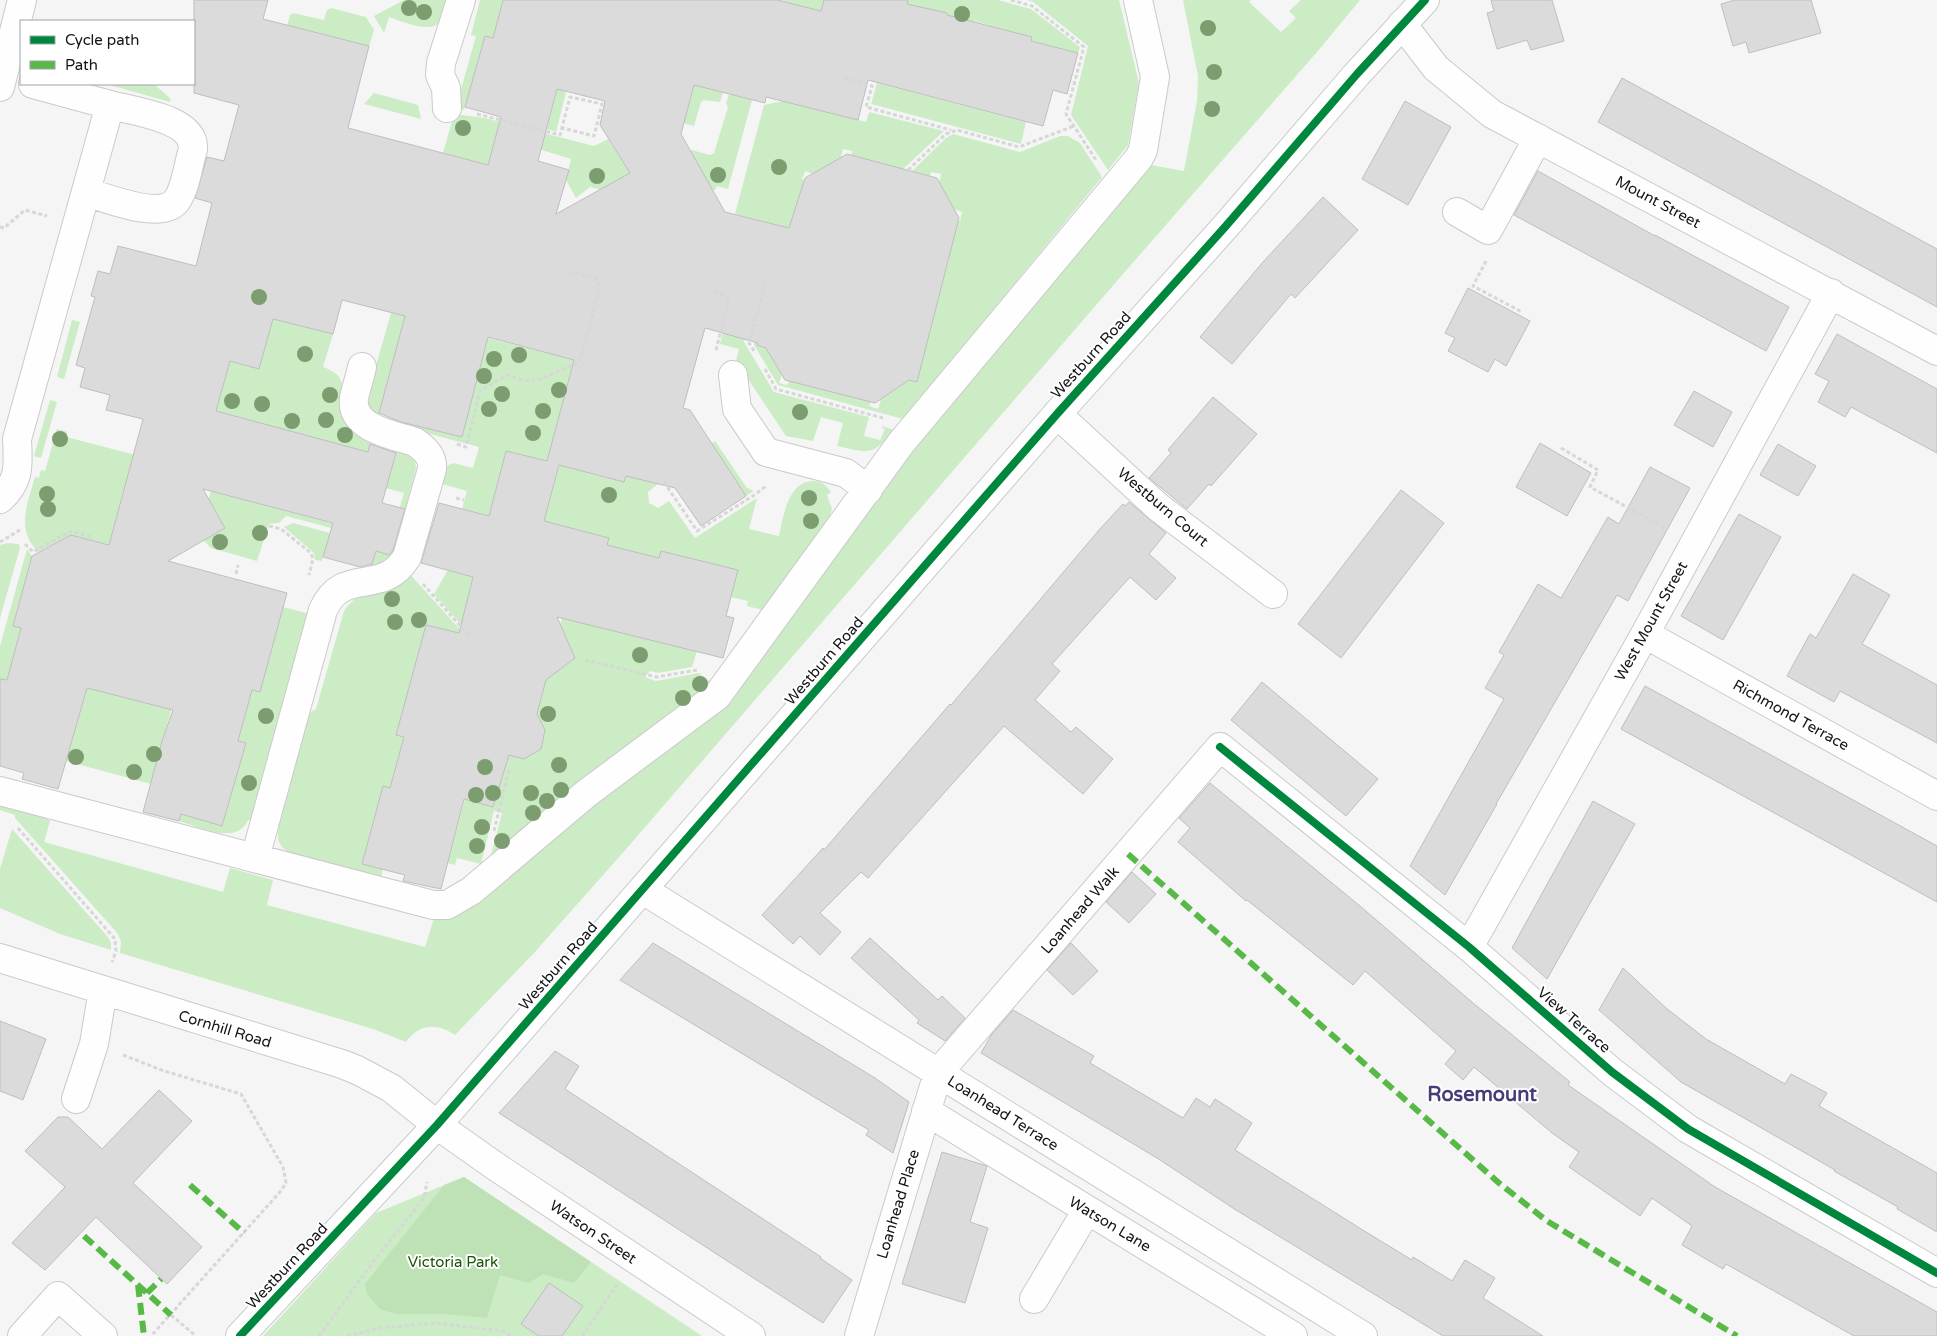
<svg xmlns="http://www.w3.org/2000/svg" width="1937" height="1336" font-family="'Varela Round',sans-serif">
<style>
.green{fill:#ccecc5}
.forest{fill:#bee2b6}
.building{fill:#dcdbdb;stroke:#bfbebe;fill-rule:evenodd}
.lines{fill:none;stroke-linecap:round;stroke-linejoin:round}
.minor-casing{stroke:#cacacb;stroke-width:30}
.major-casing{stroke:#cacacb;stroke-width:30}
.path{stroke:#d6d7d7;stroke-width:3;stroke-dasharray:4 2.5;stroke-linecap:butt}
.minor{stroke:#fefefe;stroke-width:28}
.major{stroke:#fefefe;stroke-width:28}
.quiet{stroke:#58b947;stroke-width:6;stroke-dasharray:12 6;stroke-linecap:butt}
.cycleway-casing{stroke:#fff;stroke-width:11}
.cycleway{stroke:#00873e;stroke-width:8}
.tree{fill:#7b9d70}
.labels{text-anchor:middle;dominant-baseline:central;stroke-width:4;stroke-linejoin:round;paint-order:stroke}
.street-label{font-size:15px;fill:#121313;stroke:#fff}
.park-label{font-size:15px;fill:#175502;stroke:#fff}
.district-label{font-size:20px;font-weight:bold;fill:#473b78;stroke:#fff}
</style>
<rect width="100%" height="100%" fill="#f5f5f6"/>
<!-- green -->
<path class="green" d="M404 0H451C448 7 446 16 441 21 430 35 402 21 389 17L384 33 374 16Z
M480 0H503L493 38 485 36 464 110 456 107 476 36 471 35Z
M777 0H824L829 13Z
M908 0H998L1031 9 1080 47 1078 53 988 29 989 25 975 21 973 25 946 18 947 13 905 8Z
M1027 0H1119L1139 83 1128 145 1108 170 1071 115 1088 46 1033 2Z
M1183 0H1251L1249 2 1281 32 1296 18 1289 11 1301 0H1360L1317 52 1123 274 627 848 534 953 455 1035C438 1023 419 1023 406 1042L373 1029 120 953 121 942 118 934 15 818V815L0 810V804L47 818 50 821 44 842 223 892 230 868 273 880 267 905 425 947 434 918 716 710 909 449 1145 164 1184 171 1197 101 1198 76Z
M331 8 366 17 374 30 369 46 299 28 265 108 290 15 293 13 324 20 327 10Z
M689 83 723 92 720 102 704 100 701 102 694 126 678 122 685 119 691 96 687 90Z
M877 83 1026 122 1021 144 871 104Z
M106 84H154L171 99 170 102Z
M558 87 566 93 556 132 547 129Z
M374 93 418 105 421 119 364 104Z
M729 94 752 100 728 189 717 186 715 190 703 188 688 149 710 155 714 153 728 107 726 103Z
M804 97 802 106 866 122 869 112 944 131 903 169 851 155 852 151 843 149 841 158 813 174 805 171 802 179 806 181 794 223 791 222 789 228 735 214 764 105Z
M454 114 485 118 594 146 608 139 630 173 625 176 624 196 590 187 576 198 566 180 571 159 496 136 488 165 443 153Z
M953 134 1020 152 1060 136H1068L1080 143 1102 177 903 419 778 385 754 345 770 283 757 345 766 348 782 374 779 383 787 385 789 381 871 402 869 406 878 409 881 399 909 380 917 382 941 273 945 274 949 260 945 259 955 220 960 221 962 212 954 209 939 183 941 174 931 172 930 176 912 171 946 138Z
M758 288 744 342 774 392 869 417 864 436 880 440 885 429 882 428V426L894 430C872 457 869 453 837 446L843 423 821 417 813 441 786 436 736 361 739 349 720 344 732 296Z
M237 310 333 334 323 367C346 375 343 386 343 407L402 447 415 460 416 468 400 532 393 530 404 493 386 488 268 425 216 411 207 355 259 369 273 319Z
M391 313 405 316 379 415 461 436 488 338 574 360 547 461 506 451 489 516 462 509 467 491 435 482 445 467 453 463 473 468 479 447 373 419 365 404Z
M72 320 80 322 64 379 57 377Z
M50 400 57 402 41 458 34 456Z
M57 429 67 432 66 437 140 456 116 546 71 535 38 552C16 530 27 504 35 477L39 478 41 470 45 471Z
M715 441 747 488 754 491 746 496 714 447 688 464 686 461Z
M561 460 587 473 624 482 626 476 658 484 648 492 649 503 658 508 669 501 695 538 757 498 749 529 779 536C783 518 788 479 815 481 823 482 827 486 831 492L827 495 832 509 828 521 763 610 747 606 748 601 731 597 737 570 661 551 659 558 607 545 609 538 544 521Z
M211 491 383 537 380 541 286 516 279 523 269 524 257 561 211 548 203 540 207 504Z
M293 523 388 549 389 545 396 546 392 558 369 573 376 550 329 537 322 561 315 560 314 553 284 527Z
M7 543 19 544 20 548 0 618V545Z
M27 549 32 556 13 626 21 628 7 680 0 679V646Z
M448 570 473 577 469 591 483 595 472 637 434 594Z
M407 571 465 635 426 625 396 735 404 737 390 788 383 786 362 864 383 869 381 877 289 852C279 847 276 839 279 828L274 827 308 714 316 709 344 611C357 591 386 582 407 571Z
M283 607 310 614 253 821 248 820C237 846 199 827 179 821L181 814 222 826 246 743 238 741 252 690 260 692Z
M562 618 697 651 692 667 658 673 650 671 645 677 656 681 699 673 710 682 705 688 577 784 493 856 491 855 502 813 494 811 481 864 457 858 455 865 448 863 483 730 541 748 545 730 537 715 548 672 555 673 575 658 558 633Z
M103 631 187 652 151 784 66 761Z
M12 829 108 937 111 943V950L60 934 0 908V869Z
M464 1177 702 1336H263L376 1213Z"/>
<!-- forest -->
<path class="forest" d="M464 1177 591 1262 574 1283 543 1274 529 1283 500 1275 487 1318 443 1314H396L380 1309 367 1294 365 1284 444 1185Z"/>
<!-- building -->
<path class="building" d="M194 0H268L263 19 369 46 348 128 488 165 501 117 465 107 485 36 493 38 503 0H777L821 11 824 0H908L907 4 947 13V15L1032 37 1031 41 1078 53 1067 94 1053 90 1043 126 868 80 858 120 766 97 765 103 694 85 681 134 725 212 789 228 805 178 847 154 937 178 959 218 917 382 909 380 875 403 785 380 766 348 757 345 758 343 705 328 683 408 690 410 746 496 701 526 675 488 626 476 624 482 559 465 544 521 609 538 607 545 659 558 661 551 738 570 726 616 734 618 723 658 557 617 575 658 546 680 537 714 545 730 541 749 524 759 509 755 493 807 464 799 441 889 403 881 405 875 362 864 383 786 390 788 404 737 396 735 426 625 459 633 473 577 421 563 439 503 489 516 506 451 547 461 574 360 488 337 462 437 401 422 379 413 405 316 342 300 333 334 273 319 259 369 230 361 216 411 368 452 370 444 396 453 382 503 405 509 393 550 389 555 376 551 372 564 360 567 323 557 333 523 203 489 225 528 168 561 287 593 260 692 252 690 238 741 246 743 222 826 181 814 179 821 143 812 162 741 173 710 87 688 58 789 22 779 24 773 0 766V679L7 680 21 628 13 626 32 556 71 535 109 545 143 419 106 410 110 395 80 387 85 368 76 365 95 297 91 296 98 271 110 274 118 246 196 266 212 203 195 198 207 157 224 161 239 105 194 93ZM557 89 605 101 600 125 630 173 556 214 569 170 538 161Z
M1491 0H1552L1564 41 1531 50 1527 40 1497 49 1487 13 1494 11Z
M1735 0H1811L1821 33 1749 53 1746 42 1733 46 1721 4Z
M1622 78 1937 249V307L1598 122Z
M1405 101 1451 127 1408 205 1362 179Z
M1538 171 1655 236V235L1789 307 1766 351 1514 215Z
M1323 197 1358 230 1295 298 1291 294 1232 364 1200 337 1263 262Z
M1468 288 1530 321 1506 366 1495 359 1488 372 1448 351 1455 338 1445 333Z
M1837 334 1937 389V453L1851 407 1845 417 1818 402 1829 381 1815 374Z
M1694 391 1732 412 1713 447 1674 425Z
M1213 397 1257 434 1211 486 1209 484 1187 509 1149 478 1171 453 1168 450Z
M1540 443 1591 473 1567 516 1516 487Z
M1778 444 1816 466 1798 496 1760 475Z
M1650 467 1690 488 1628 601 1617 595 1496 804H1497L1445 895 1410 866 1504 699 1485 688 1504 655 1499 652 1538 584 1561 598 1608 517 1619 524Z
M1401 490 1444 523 1341 658 1298 624Z
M1129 502 1166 533 1149 554 1176 578 1156 600 1130 577 1052 664 1060 671 1035 700 1071 732 1076 727 1113 759 1083 794 1004 726 868 878 861 872 820 913 841 932 820 955 800 936 793 944 762 915 823 848 824 850 950 704 951 705 1099 530 1123 504 1125 506Z
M1739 514 1781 537 1723 640 1681 616Z
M1853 574 1890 595 1862 644 1937 685V743L1840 691 1834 702 1787 676 1810 634 1816 638Z
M1262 682 1378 779 1346 816 1231 720Z
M1645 686 1937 846V902L1621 729Z
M1210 783 1360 906 1473 1003 1570 1082 1568 1085 1715 1187 1937 1312V1336H1854L1726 1264 1723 1269 1682 1245 1692 1226 1652 1198 1640 1216 1569 1167 1579 1152 1552 1133 1474 1067 1463 1080 1445 1064 1456 1051 1365 971 1353 985 1247 900 1246 901 1178 842 1190 828 1179 818Z
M1593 801 1635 824 1547 979 1512 948Z
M1132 872 1156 894 1129 923 1106 902Z
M870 938 938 1000 942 996 965 1018 945 1041 917 1023 919 1020 851 958Z
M653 943 875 1078 909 1102 893 1153 866 1135 869 1130 620 980Z
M1071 943 1098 971 1073 995 1047 970Z
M1623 968 1666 1008 1706 1039 1785 1084 1791 1074 1827 1093 1819 1106 1937 1173V1232L1897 1209 1898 1207 1834 1171 1835 1170 1681 1082 1599 1010Z
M1013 1010 1094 1056 1090 1063 1183 1118 1196 1098 1210 1107 1215 1099 1252 1123 1235 1150 1366 1232 1412 1260 1413 1257 1452 1281 1465 1260 1495 1278 1483 1298 1543 1336H1443L1236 1210 1157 1158 981 1053 992 1034Z
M0 1021 46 1039 23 1100 0 1091Z
M555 1051 579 1066 565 1089 821 1257 820 1258 852 1280 823 1323 499 1113Z
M159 1090 192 1121 133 1183 202 1247 167 1284 96 1217 45 1270 12 1243 65 1187 25 1151 58 1117H68L102 1149Z
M942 1152 987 1166 970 1222 988 1228 965 1303 902 1284Z
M549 1283 583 1306 562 1336H539L521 1324Z"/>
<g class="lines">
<defs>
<path id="minor" d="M1402 24 1436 68 1492 114 1937 351
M0 87 22 0
M447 108 446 88 440 75 441 63 461 0
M86 192C107 198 162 221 177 200 186 187 188 165 193 149 195 118 133 111 110 105
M1457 212 1488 230 1538 138
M733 375 737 409 766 452 846 473 868 490
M1057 414 1158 507 1273 594
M0 499C21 480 18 464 17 439L110 105 33 84
M1645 634 1937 796
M0 791 433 905H447L471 891 587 793 717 696 901 443 1139 158 1143 150 1155 77 1138 0
M255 858 323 610C343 565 382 598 407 557L432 469C433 456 425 449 415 442 394 435 350 429 354 398 356 388 360 377 362 367
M643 890 1363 1336
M1469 947 1645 634 1831 293
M0 958 342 1064 357 1070 391 1088 437 1125 495 1166 751 1336
M76 1099 94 1044 103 990
M926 1111 1293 1336
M1034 1299 1087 1210
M22 1336 58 1296 103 1336
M859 1336 938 1073 1220 747 1469 947 1612 1072 1688 1129 1937 1273"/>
<path id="major" d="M240 1336 437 1125 1057 414 1225 227 1357 74 1425 0"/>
</defs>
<!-- minor casing -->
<use href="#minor" class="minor-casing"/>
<!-- major casing -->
<use href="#major" class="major-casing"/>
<!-- path -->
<path class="path" d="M1011 0 1032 6 1084 47 1066 114 1096 160
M845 78 872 86 866 107 951 130
M477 114 560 135 570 97 602 104 594 136 562 128
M908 170 946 134 957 130 1019 147 1074 126
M0 227 4 228 25 210 47 216
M1486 261 1473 286 1522 312
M715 290 729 300 716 350
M754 351 749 343 766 282
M765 369 776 389 883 418
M457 444 466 447 480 391 507 375C534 385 538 380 563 369 569 366 575 366 580 361L600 287 595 278 569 272
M1561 448 1598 470 1590 487 1667 529
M664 482 697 531 756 494 767 485
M456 498 464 500
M269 526 281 529 311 553 313 559 309 575
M0 542 20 530
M25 544 33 552 71 531 92 537
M236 574 238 565
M423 584 469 636
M585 660 657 677 697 670
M18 828 115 939 116 951 112 962
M494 831 509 769
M123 1055 164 1071 241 1094 283 1167 286 1183 280 1192 151 1336
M171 1315 196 1336
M319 1336 373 1262 424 1198 427 1182
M347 1336 378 1328 435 1323 503 1331 511 1336
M582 1336 618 1283"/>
<!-- minor -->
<use href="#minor" class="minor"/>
<!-- major -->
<use href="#major" class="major"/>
<!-- quiet -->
<path class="quiet" d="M1128 854 1499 1183 1547 1221 1737 1336
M190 1185 244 1233
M84 1236 171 1315
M138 1285 144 1336
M147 1293 161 1279"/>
<defs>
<path id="cycleway" d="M1220 747 1469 947 1612 1072 1688 1129 1937 1273
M240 1336 437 1125 1057 414 1225 227 1357 74 1425 0"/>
</defs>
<!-- cycleway casing -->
<use href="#cycleway" class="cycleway-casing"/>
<!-- cycleway -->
<use href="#cycleway" class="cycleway"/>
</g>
<!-- trees -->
<g class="tree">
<circle cx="409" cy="8" r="8"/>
<circle cx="424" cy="12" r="8"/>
<circle cx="962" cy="14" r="8"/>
<circle cx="1208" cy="28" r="8"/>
<circle cx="1214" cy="72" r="8"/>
<circle cx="1212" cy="109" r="8"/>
<circle cx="463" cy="128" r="8"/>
<circle cx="779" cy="167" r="8"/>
<circle cx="718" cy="175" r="8"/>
<circle cx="597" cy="176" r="8"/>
<circle cx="259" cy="297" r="8"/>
<circle cx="305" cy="354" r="8"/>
<circle cx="519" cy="355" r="8"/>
<circle cx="494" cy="359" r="8"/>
<circle cx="484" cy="376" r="8"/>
<circle cx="559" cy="390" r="8"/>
<circle cx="502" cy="394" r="8"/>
<circle cx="330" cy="395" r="8"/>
<circle cx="232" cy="401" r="8"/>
<circle cx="262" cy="404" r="8"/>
<circle cx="489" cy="409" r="8"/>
<circle cx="543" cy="411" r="8"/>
<circle cx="800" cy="412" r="8"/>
<circle cx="326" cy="420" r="8"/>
<circle cx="292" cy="421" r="8"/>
<circle cx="533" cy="433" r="8"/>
<circle cx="345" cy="435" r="8"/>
<circle cx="60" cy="439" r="8"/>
<circle cx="47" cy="494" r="8"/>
<circle cx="609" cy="495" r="8"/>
<circle cx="809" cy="498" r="8"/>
<circle cx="48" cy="509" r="8"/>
<circle cx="811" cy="521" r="8"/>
<circle cx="260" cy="533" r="8"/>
<circle cx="220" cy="542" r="8"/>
<circle cx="392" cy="599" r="8"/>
<circle cx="419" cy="620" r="8"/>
<circle cx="395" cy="622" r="8"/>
<circle cx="640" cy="655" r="8"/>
<circle cx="700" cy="684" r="8"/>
<circle cx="683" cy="698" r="8"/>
<circle cx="548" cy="714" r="8"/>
<circle cx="266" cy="716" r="8"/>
<circle cx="154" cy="754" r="8"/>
<circle cx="76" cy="757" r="8"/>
<circle cx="559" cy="765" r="8"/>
<circle cx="485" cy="767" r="8"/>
<circle cx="134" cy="772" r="8"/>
<circle cx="249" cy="783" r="8"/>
<circle cx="561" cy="790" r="8"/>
<circle cx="493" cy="793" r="8"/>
<circle cx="531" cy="793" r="8"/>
<circle cx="476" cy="795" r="8"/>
<circle cx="547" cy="801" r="8"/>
<circle cx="533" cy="813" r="8"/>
<circle cx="482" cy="827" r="8"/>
<circle cx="502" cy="841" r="8"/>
<circle cx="477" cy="846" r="8"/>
</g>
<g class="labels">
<!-- street labels -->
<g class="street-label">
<text transform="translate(1658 202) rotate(28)">Mount Street</text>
<text transform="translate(1091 355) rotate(-48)">Westburn Road</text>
<text transform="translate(1163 507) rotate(40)">Westburn Court</text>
<text transform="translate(1651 621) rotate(-61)">West Mount Street</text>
<text transform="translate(824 661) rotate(-49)">Westburn Road</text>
<text transform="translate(1791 715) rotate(29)">Richmond Terrace</text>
<text transform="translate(1080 910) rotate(-49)">Loanhead Walk</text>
<text transform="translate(558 966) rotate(-49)">Westburn Road</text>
<text transform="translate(1574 1020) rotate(41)">View Terrace</text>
<text transform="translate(225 1029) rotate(17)">Cornhill Road</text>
<text transform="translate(1003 1113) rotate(32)">Loanhead Terrace</text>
<text transform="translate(898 1204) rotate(-73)">Loanhead Place</text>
<text transform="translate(1110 1224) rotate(31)">Watson Lane</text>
<text transform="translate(593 1232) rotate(34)">Watson Street</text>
<text transform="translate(287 1266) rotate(-47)">Westburn Road</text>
</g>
<!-- park labels -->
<g class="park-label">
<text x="453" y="1262">Victoria Park</text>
</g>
<!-- district labels -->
<g class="district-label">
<text x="1482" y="1095">Rosemount</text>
</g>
</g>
<!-- legend -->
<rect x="20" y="20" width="175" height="65" fill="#ffffff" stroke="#a0a1a1"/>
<rect x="30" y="36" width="25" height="8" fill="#00873e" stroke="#a0a1a1"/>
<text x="65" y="45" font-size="15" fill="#121313">Cycle path</text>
<rect x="30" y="61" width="25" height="8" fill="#58b947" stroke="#a0a1a1"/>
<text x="65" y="70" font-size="15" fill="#121313">Path</text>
</svg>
